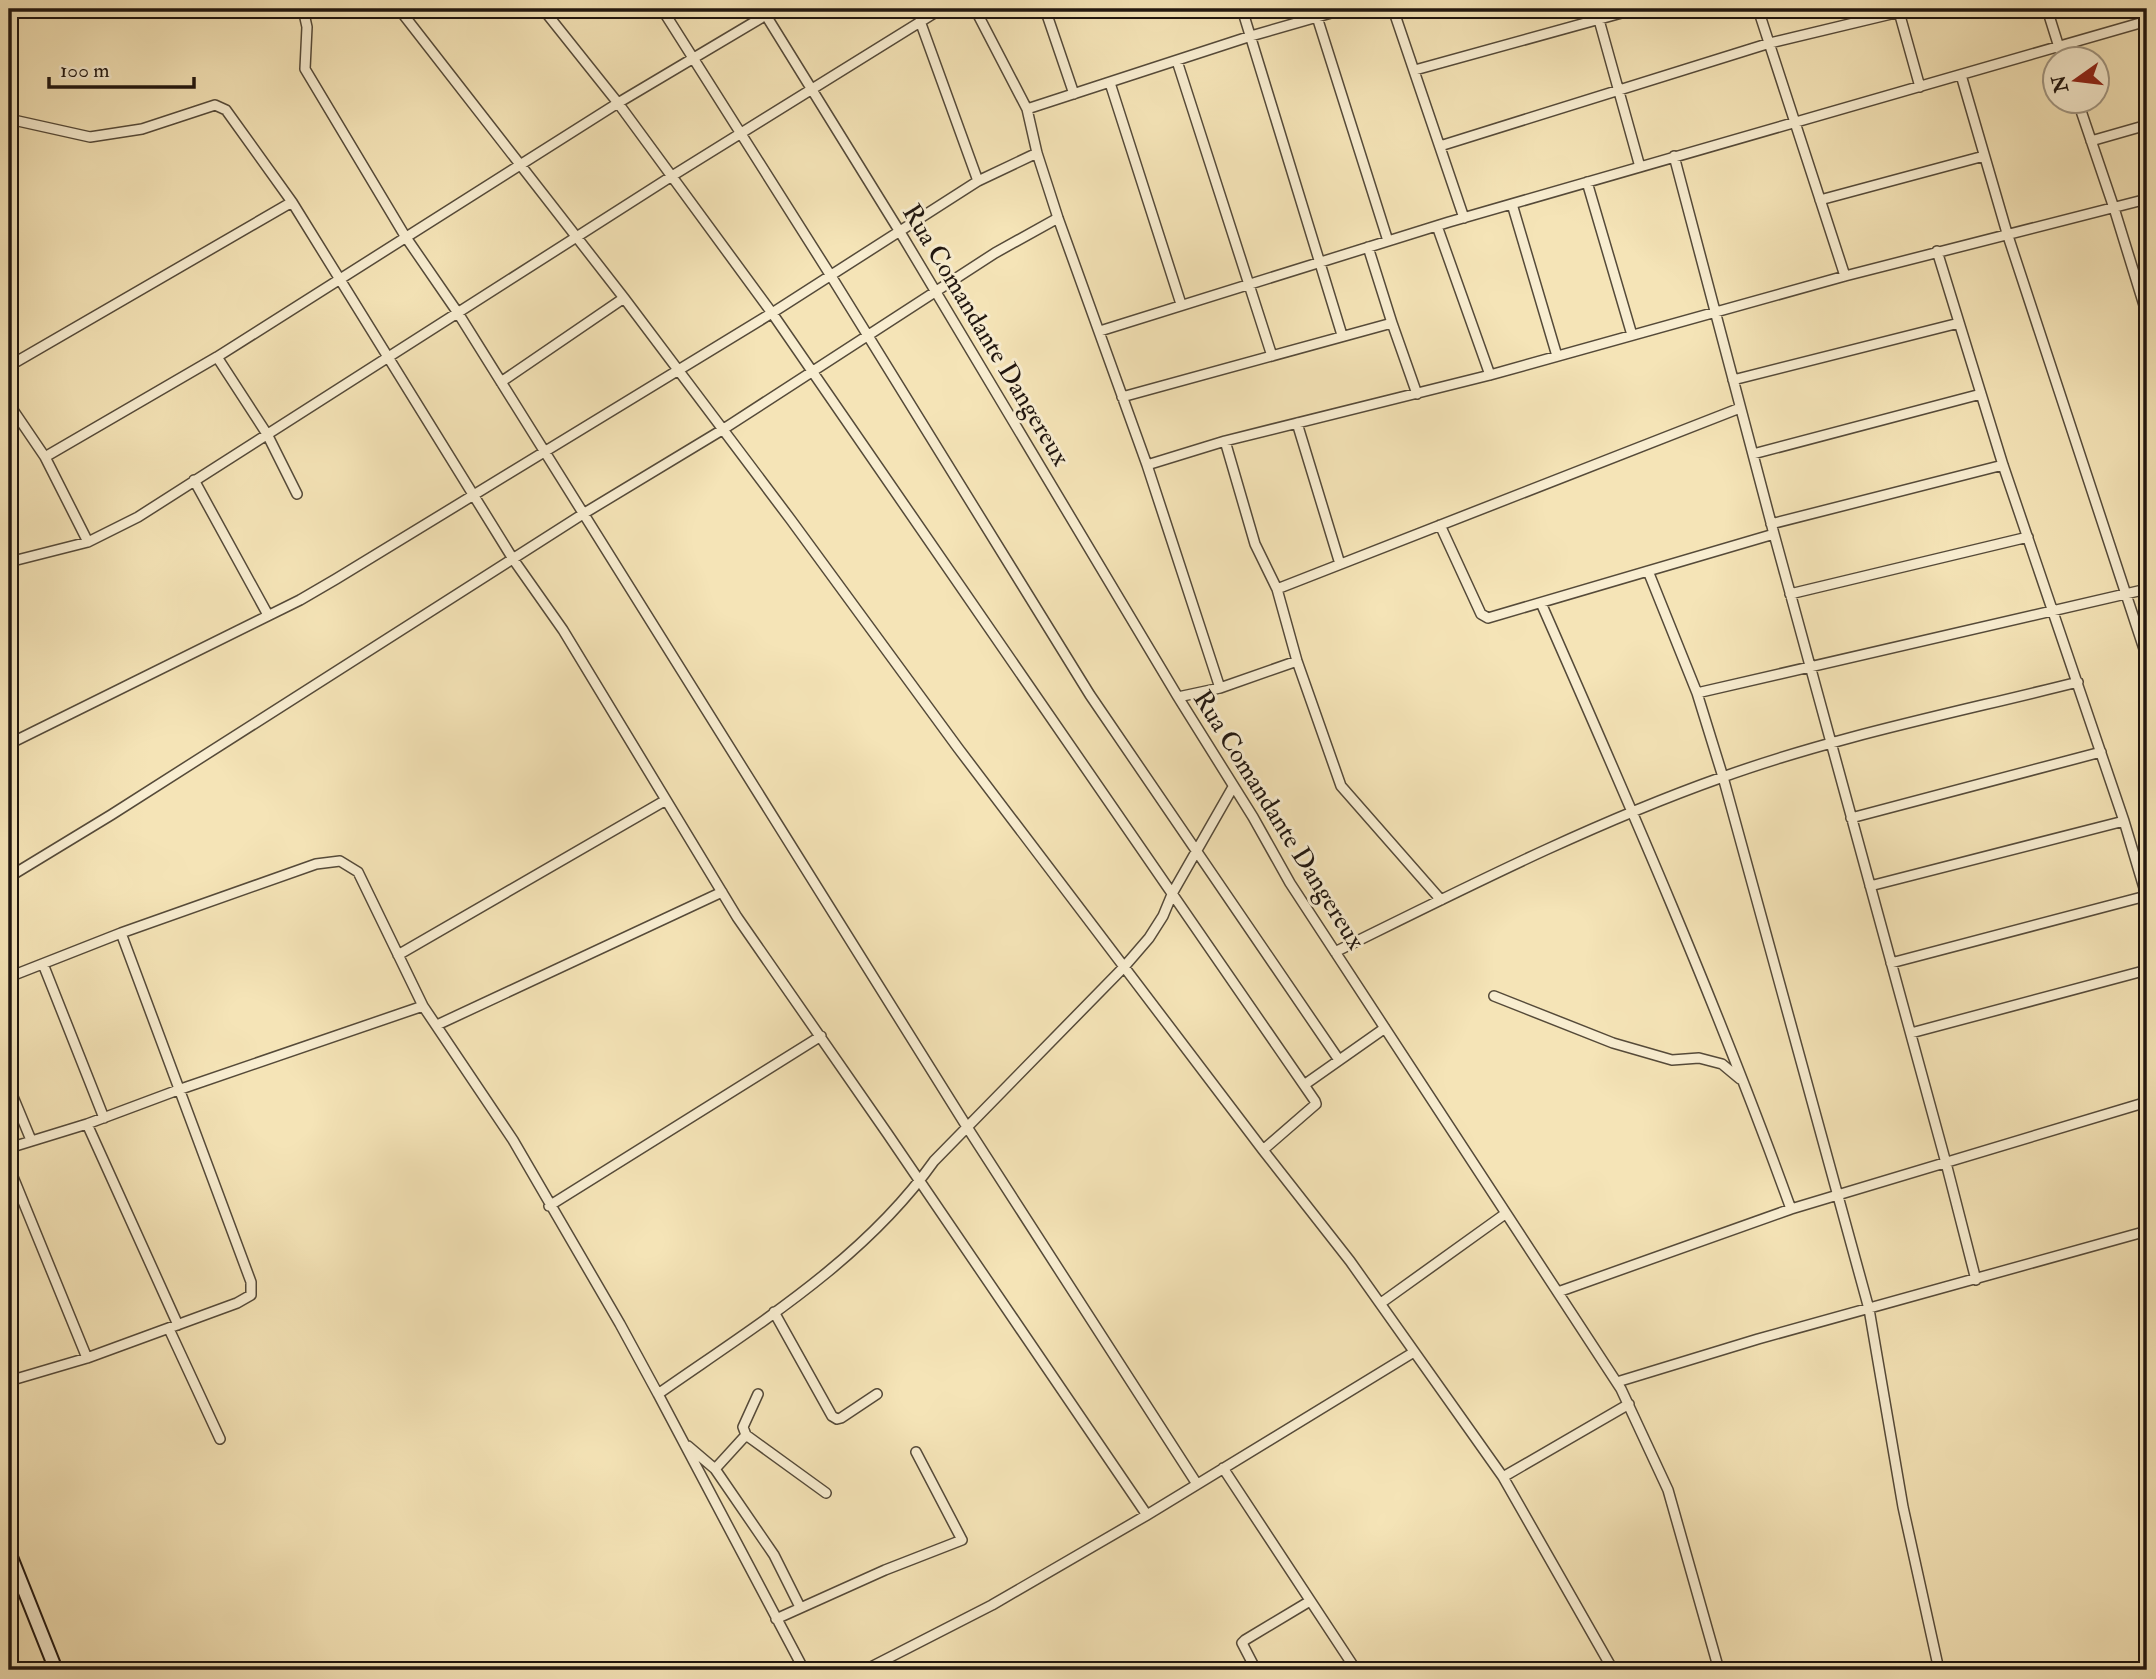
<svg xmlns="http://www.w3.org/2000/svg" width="2156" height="1679" font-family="'IM FELL Double Pica',serif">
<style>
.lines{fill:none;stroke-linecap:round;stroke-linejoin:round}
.street-casing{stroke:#554a39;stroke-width:12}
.secondary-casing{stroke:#20160f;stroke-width:16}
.street{stroke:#f8edd0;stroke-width:9}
.secondary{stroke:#f8edd0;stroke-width:12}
.labels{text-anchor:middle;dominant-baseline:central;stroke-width:6;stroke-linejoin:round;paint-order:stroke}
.street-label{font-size:26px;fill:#20160f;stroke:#f8edd0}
</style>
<rect width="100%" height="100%" fill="#f5e4b7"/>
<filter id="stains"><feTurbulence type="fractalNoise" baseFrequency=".00286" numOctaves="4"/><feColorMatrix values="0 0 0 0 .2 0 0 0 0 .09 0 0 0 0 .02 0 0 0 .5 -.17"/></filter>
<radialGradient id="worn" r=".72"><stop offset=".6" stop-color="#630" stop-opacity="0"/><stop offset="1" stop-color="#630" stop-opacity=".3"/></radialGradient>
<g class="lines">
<defs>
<path id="street" d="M303 9 307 27 305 69 405 236 458 313 967 1127 1197 1484
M399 9 624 298 791 520 958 748 1263 1150 1350 1261 1503 1477 1613 1670
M543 9 618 103 772 313 1315 1101 1316 1104 1263 1150
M662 9 831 276 1090 695 1339 1060
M762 9 900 232 1178 697 1253 817 1290 883 1621 1389 1668 1490 1719 1670
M975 9 1027 109 1037 153 1058 218 1147 465 1220 688
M1045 9 1074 94
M1242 9 1342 335
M1393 9 1464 218
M1758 9 1845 276
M2047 9 2063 60
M1899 12 1920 87
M1317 17 1388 241
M1599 20 1640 167
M920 21 978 181
M1177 61 1272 356
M1415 70 1636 9
M1961 75 2007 233 2147 658
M1110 83 1181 304
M2078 102 2114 208 2147 315
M1027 109 1251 36 1345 9
M9 119 90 137 142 129 215 105 226 110 292 202 513 559 563 630 737 917 887 1133 1147 1515
M2091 141 2147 125
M1440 146 1770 43 1912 9
M1674 156 1774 534 1946 1163 1976 1280
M1587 182 1632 335
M1820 200 1984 156
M1512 204 1557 356
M1437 226 1490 375
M1368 247 1392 323
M1937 251 2003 465 2124 821 2147 898
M1100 331 1449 222 2147 21
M217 357 267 434 297 494
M9 366 292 202
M1733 380 1959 323
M501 382 624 298
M1122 397 1392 323 1417 394
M9 404 45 457 88 542
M1297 423 1340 564
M1225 441 1255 544 1277 589 1297 661 1341 786 1441 900
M1753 454 1981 394
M45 457 217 357 618 103 766 15
M1147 465 1225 441 1490 375 1845 276 2147 199
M194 480 268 615
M1771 524 2003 465
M1440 525 1481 614 1488 618 1774 534
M9 562 88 542 138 517 672 176 941 9
M1648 571 1697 693 1723 777 1869 1309 1903 1507 1939 1670
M1277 589 1740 408
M1790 594 2028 537
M1541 603C1629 803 1717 1004 1791 1209
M1697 693 2147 589
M1178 697 1220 688 1297 661
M9 744 300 600 336 579 772 313 978 181 1037 153
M1851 818 2101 752
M9 877 111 815 583 514 722 430 995 253 1058 218
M1870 886 2124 821
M1335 952C1461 890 1588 825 1720 778 1836 736 1959 712 2078 682
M398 955 666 800
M1891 963 2146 896
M43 964 104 1118
M9 977 121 933 316 864 340 861 358 872 423 1006 513 1140 620 1324 658 1394C755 1326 864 1260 934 1161L1124 967 1149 938 1163 916 1173 892 1233 787
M1494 996 1613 1043 1672 1060 1699 1058 1722 1064 1740 1079
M437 1025 722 892
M1911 1033 2147 970
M1304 1085 1385 1028
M9 1087 31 1140
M87 1124 178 1325
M9 1148 87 1124 178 1090 423 1006
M9 1167 87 1358
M549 1206 821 1036
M1558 1292 1791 1209 2147 1102
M1381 1303 1505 1214
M774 1312 832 1416 837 1419 841 1418 877 1394
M169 1329 220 1439
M9 1381 87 1358 237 1303 251 1295V1282L121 933
M1617 1382 1758 1339 2147 1231
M658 1394 804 1670
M746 1435 743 1427 758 1394
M688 1446 715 1469 774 1555 800 1607
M1223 1468 1356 1670
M715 1469 746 1435 826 1493
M1503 1477 1629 1404
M776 1619 885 1570 962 1540 916 1452
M865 1670 992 1605 1147 1515 1414 1352
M1256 1670 1242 1643 1245 1640 1310 1601"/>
<path id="secondary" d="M9 1552 56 1670"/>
</defs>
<!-- street casing -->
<use href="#street" class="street-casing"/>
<!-- secondary casing -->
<use href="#secondary" class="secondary-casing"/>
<!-- street -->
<use href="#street" class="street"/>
<!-- secondary -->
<use href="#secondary" class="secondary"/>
</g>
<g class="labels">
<!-- street labels -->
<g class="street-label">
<text transform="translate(986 335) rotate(59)">Rua Comandante Dangereux</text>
<text transform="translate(1279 820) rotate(58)">Rua Comandante Dangereux</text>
</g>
</g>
<!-- margin -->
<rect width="2156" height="1679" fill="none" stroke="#f5e4b7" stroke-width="35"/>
<rect x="10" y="10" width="2135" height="1658" fill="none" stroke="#20160f" stroke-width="3.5"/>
<rect x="18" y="18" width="2121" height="1644" fill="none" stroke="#20160f" stroke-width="2"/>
<!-- north arrow -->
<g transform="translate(2076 80) rotate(256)"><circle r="33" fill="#f8edd0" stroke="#a29783" stroke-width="2"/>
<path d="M0-5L12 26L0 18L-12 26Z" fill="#8f2418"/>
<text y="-10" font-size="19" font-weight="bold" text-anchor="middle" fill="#20160f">N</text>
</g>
<!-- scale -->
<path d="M49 77v10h145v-10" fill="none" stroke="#20160f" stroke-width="3.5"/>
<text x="60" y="77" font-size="21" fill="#20160f" stroke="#f8edd0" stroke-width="5" paint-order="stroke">100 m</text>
<rect width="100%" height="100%" filter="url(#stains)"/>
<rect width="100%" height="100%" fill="url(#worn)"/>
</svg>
